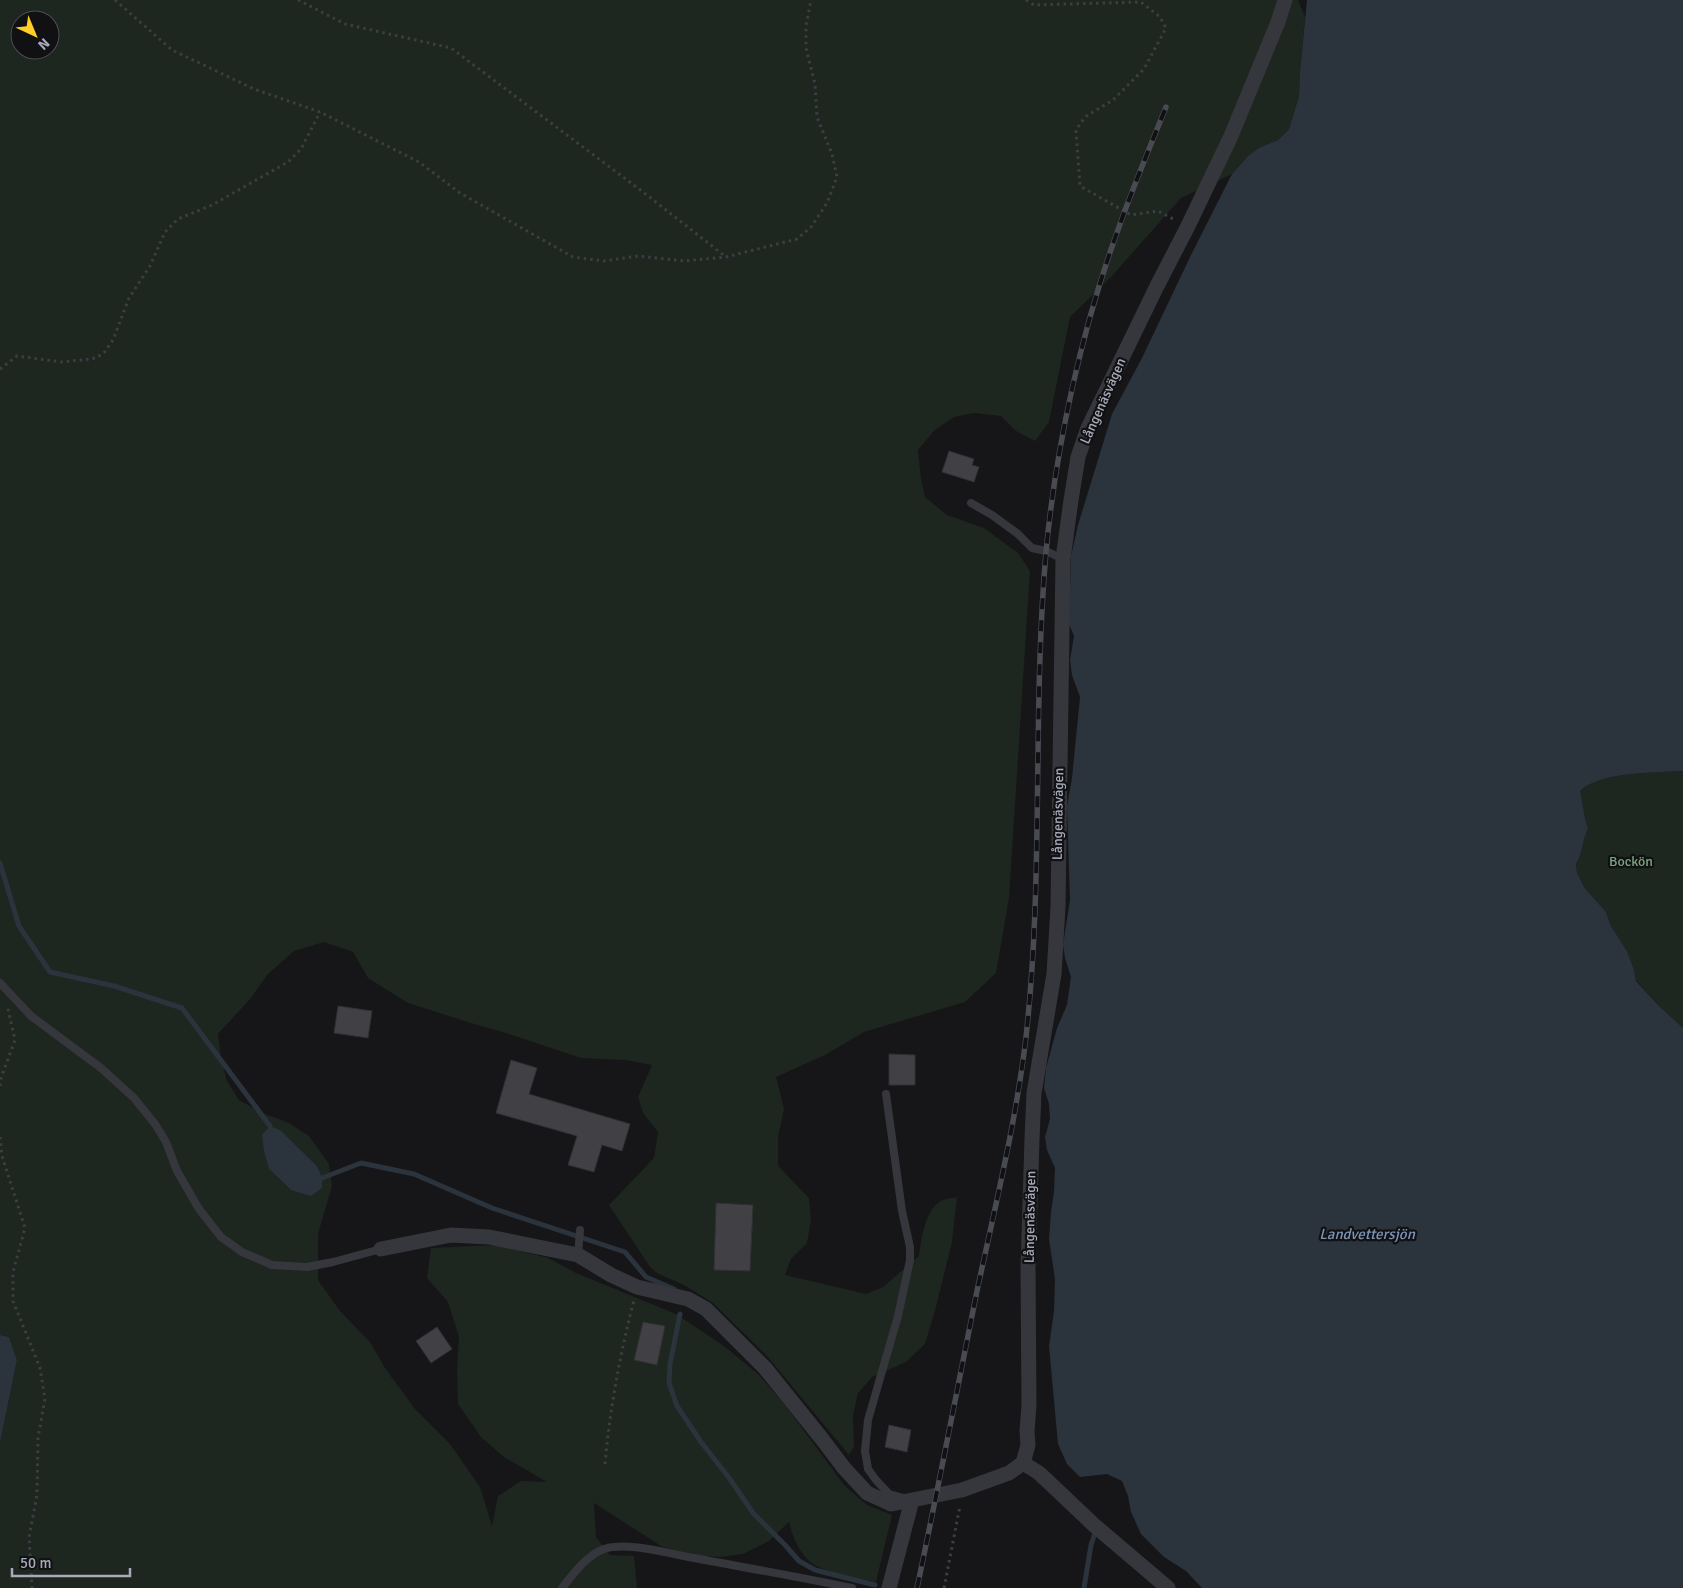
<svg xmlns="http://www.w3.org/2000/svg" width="1683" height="1588" font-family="Signika,sans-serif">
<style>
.green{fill:#1d261f;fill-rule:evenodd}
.water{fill:#2b333d}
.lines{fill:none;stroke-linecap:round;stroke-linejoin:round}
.stream{stroke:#2b333d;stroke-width:5}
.building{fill:#404045;stroke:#303034}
.path{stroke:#3c3e44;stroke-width:3;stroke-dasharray:2.5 4;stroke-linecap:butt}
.service{stroke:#36373d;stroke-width:8}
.minor{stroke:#36373d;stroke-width:15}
.rail-casing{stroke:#494b53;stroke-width:5.5}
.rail{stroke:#111113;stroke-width:4;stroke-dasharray:11;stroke-linecap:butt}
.labels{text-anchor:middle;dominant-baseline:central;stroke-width:4.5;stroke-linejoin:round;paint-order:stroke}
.street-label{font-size:14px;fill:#a7aab9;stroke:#111113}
.park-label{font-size:14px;fill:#7ca683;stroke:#111113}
.water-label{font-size:15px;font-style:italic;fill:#7b94b7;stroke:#111113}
</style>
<rect width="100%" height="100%" fill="#161618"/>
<!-- green -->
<path class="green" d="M0 0H1298L1305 17 1300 72 1299 96 1289 129 1278 140 1248 156 1232 174 1181 198 1112 276 1070 317 1049 422 1035 441 1016 431 1001 416 974 413 954 417 935 430 918 450 921 479 925 497 947 515 984 528 1018 553 1030 571 1009 898 996 973 965 1002 864 1032 825 1055 776 1077 784 1109 778 1137V1166L809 1198 811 1220 807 1243 791 1259 785 1275 866 1294 883 1287 919 1256C921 1241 925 1209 941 1201 945 1199 952 1198 957 1197L952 1242 935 1311 925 1344 906 1362 872 1377 858 1393 853 1415 854 1447 849 1455 767 1356 713 1303 686 1286 657 1273 650 1267 609 1205 654 1158 658 1132 643 1113 638 1097 652 1065 626 1060 581 1058 509 1034 471 1023 408 1003 368 978 353 952 324 942 294 951 267 975 251 998 218 1034 221 1058 227 1081 239 1100 265 1114 289 1123 309 1136 329 1164 332 1186 318 1234V1280L340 1311 370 1342 385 1368 415 1409 450 1444 480 1487 492 1526 498 1496 521 1481 547 1482 504 1457 481 1437 458 1404 457 1370 459 1337 448 1302 427 1278 431 1248 496 1245 548 1258 576 1273 676 1314 724 1346 759 1375 785 1405 844 1485 867 1505 892 1515 876 1582C858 1578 821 1573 808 1560 798 1550 792 1535 789 1522L769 1541 743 1554 721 1557 690 1555 661 1546 594 1503 596 1537 610 1555 634 1556 637 1588H0V1443L17 1360 9 1337 0 1335ZM20 20H50V50H20ZM304 1154 317 1166 291 1190 269 1169Z
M1683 771V1028L1657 1004 1636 980 1634 970 1627 951 1611 926 1606 912 1584 887 1577 873 1576 864C1583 854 1582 840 1588 829 1584 816 1583 804 1580 791 1601 771 1654 773 1683 771Z"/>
<!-- water -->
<path class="water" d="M1307 0H1683V771C1655 773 1601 771 1580 791 1583 804 1584 816 1588 829 1582 840 1583 854 1576 864L1577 873 1584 887 1606 912 1611 926 1627 951 1634 970 1636 981 1657 1004 1683 1028V1588H1202L1186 1571 1164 1557 1141 1534 1131 1512 1128 1496 1122 1481 1107 1474 1080 1477 1067 1464 1058 1444 1049 1346 1054 1311 1055 1279 1049 1239 1051 1212 1054 1192 1055 1168 1047 1150 1045 1137 1050 1119 1049 1104 1044 1088 1046 1068 1057 1028 1067 1005 1071 977 1065 958 1063 945 1070 900 1067 806 1072 778 1080 697 1072 675 1070 660 1074 636 1069 624 1071 556 1078 525 1112 414 1142 358 1192 253 1232 174 1248 156 1259 148 1278 140 1289 129 1299 96 1300 72Z
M270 1126 280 1130 317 1166 322 1178V1188L311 1196 291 1190 269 1169 264 1151 262 1135Z
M0 1335 9 1337 17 1360 0 1443Z"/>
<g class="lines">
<!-- stream -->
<path class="stream" d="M0 863 19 926 50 972 114 986 182 1008 270 1126
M322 1178 361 1163 414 1174 492 1208 625 1252 646 1277 674 1289
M680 1314 670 1364 669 1383 677 1406 701 1442 730 1479 753 1513 785 1545 799 1561 815 1570 875 1585
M1084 1588 1091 1545 1095 1533"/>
</g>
<!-- building -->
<path class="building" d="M949 451 974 459 972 465 979 467 974 482 942 472Z
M338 1006 372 1011 368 1038 334 1033Z
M889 1054 915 1055V1085H889Z
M511 1060 537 1068 529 1094 630 1124 622 1151 602 1145 594 1172 568 1165 577 1136 496 1113Z
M716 1203 753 1205 750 1271 714 1270Z
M643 1322 665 1326 657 1365 634 1360Z
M437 1327 452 1349 431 1363 416 1341Z
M889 1425 911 1430 907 1452 885 1447Z"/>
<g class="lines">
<!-- path -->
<path class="path" d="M115 0 172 50 254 89 320 112 419 162 460 193 573 257 604 261 638 256 684 261 726 257 797 239 811 227 827 203 837 177 832 154 817 117 815 84 806 48V26L811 0
M298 0 345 24 451 48 643 192 726 257
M1026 0 1034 5 1141 2 1160 17 1166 28 1144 69 1113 100 1085 117 1076 130 1080 186 1131 215 1158 211 1175 220
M0 369 17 356 61 362 92 359 103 354 113 340 129 298 150 266 165 232 178 219 212 205 288 162 301 149 320 112
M0 1086 1 1078 15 1040 8 1009
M0 1137 2 1156 25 1228 13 1272V1301L40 1368 45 1399 38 1438 37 1495 29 1537 32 1588
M605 1464C610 1408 620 1354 634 1300
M944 1588 960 1506"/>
<!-- service -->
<path class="service" d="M971 503 992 515 1018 534 1032 548 1046 551 1063 559
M0 983 31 1016 101 1068 134 1098 155 1124 166 1142 177 1171 199 1209 221 1237 242 1252 272 1265 307 1267 333 1262 381 1249
M886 1094 902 1211 910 1247V1260L898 1316 868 1420 865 1451 868 1469 876 1480 889 1494 904 1498
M578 1255 580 1230
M562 1588C573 1574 587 1555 604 1549 626 1541 671 1554 694 1558 747 1568 800 1577 852 1588"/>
<!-- minor -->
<path class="minor" d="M381 1249 451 1235 489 1237 578 1255 611 1275 637 1287 688 1299 706 1309 765 1368 822 1439 844 1468 867 1493 891 1504 912 1500
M1023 1463 1039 1473 1094 1525 1168 1588
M889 1588 912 1500 962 1490 1009 1473 1023 1463 1028 1445 1027 1431 1029 1405 1028 1267 1032 1139 1034 1093 1054 974 1058 907 1063 559 1071 500 1078 457 1088 428 1157 286 1188 226 1231 136 1278 22 1285 0"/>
<defs>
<path id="rail" d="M917 1588C938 1489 957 1390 977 1291 995 1207 1016 1122 1026 1037 1044 876 1032 714 1046 552 1056 445 1082 328 1119 227 1133 187 1150 147 1166 107"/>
</defs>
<!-- rail casing -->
<use href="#rail" class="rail-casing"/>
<!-- rail -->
<use href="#rail" class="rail"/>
</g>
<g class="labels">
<!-- street labels -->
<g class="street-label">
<text transform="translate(1103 401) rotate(-66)">Långenäsvägen</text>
<text transform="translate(1058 814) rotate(-89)">Långenäsvägen</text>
<text transform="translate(1030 1217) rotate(-89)">Långenäsvägen</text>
</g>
<!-- park labels -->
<g class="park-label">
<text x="1631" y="861">Bockön</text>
</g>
<!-- water labels -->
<g class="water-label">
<text x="1367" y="1234">Landvettersjön</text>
</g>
</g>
<!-- north arrow -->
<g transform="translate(35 35) rotate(136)"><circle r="24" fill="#111113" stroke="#4d4e55"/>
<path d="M0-4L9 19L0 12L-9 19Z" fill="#ffcf27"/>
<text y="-8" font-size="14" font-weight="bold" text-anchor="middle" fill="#a7aab9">N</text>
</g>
<!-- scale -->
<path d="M12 1568v8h118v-8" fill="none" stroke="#a7aab9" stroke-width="2.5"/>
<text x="20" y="1568" font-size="15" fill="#a7aab9" stroke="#111113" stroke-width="4" paint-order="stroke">50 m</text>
</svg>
